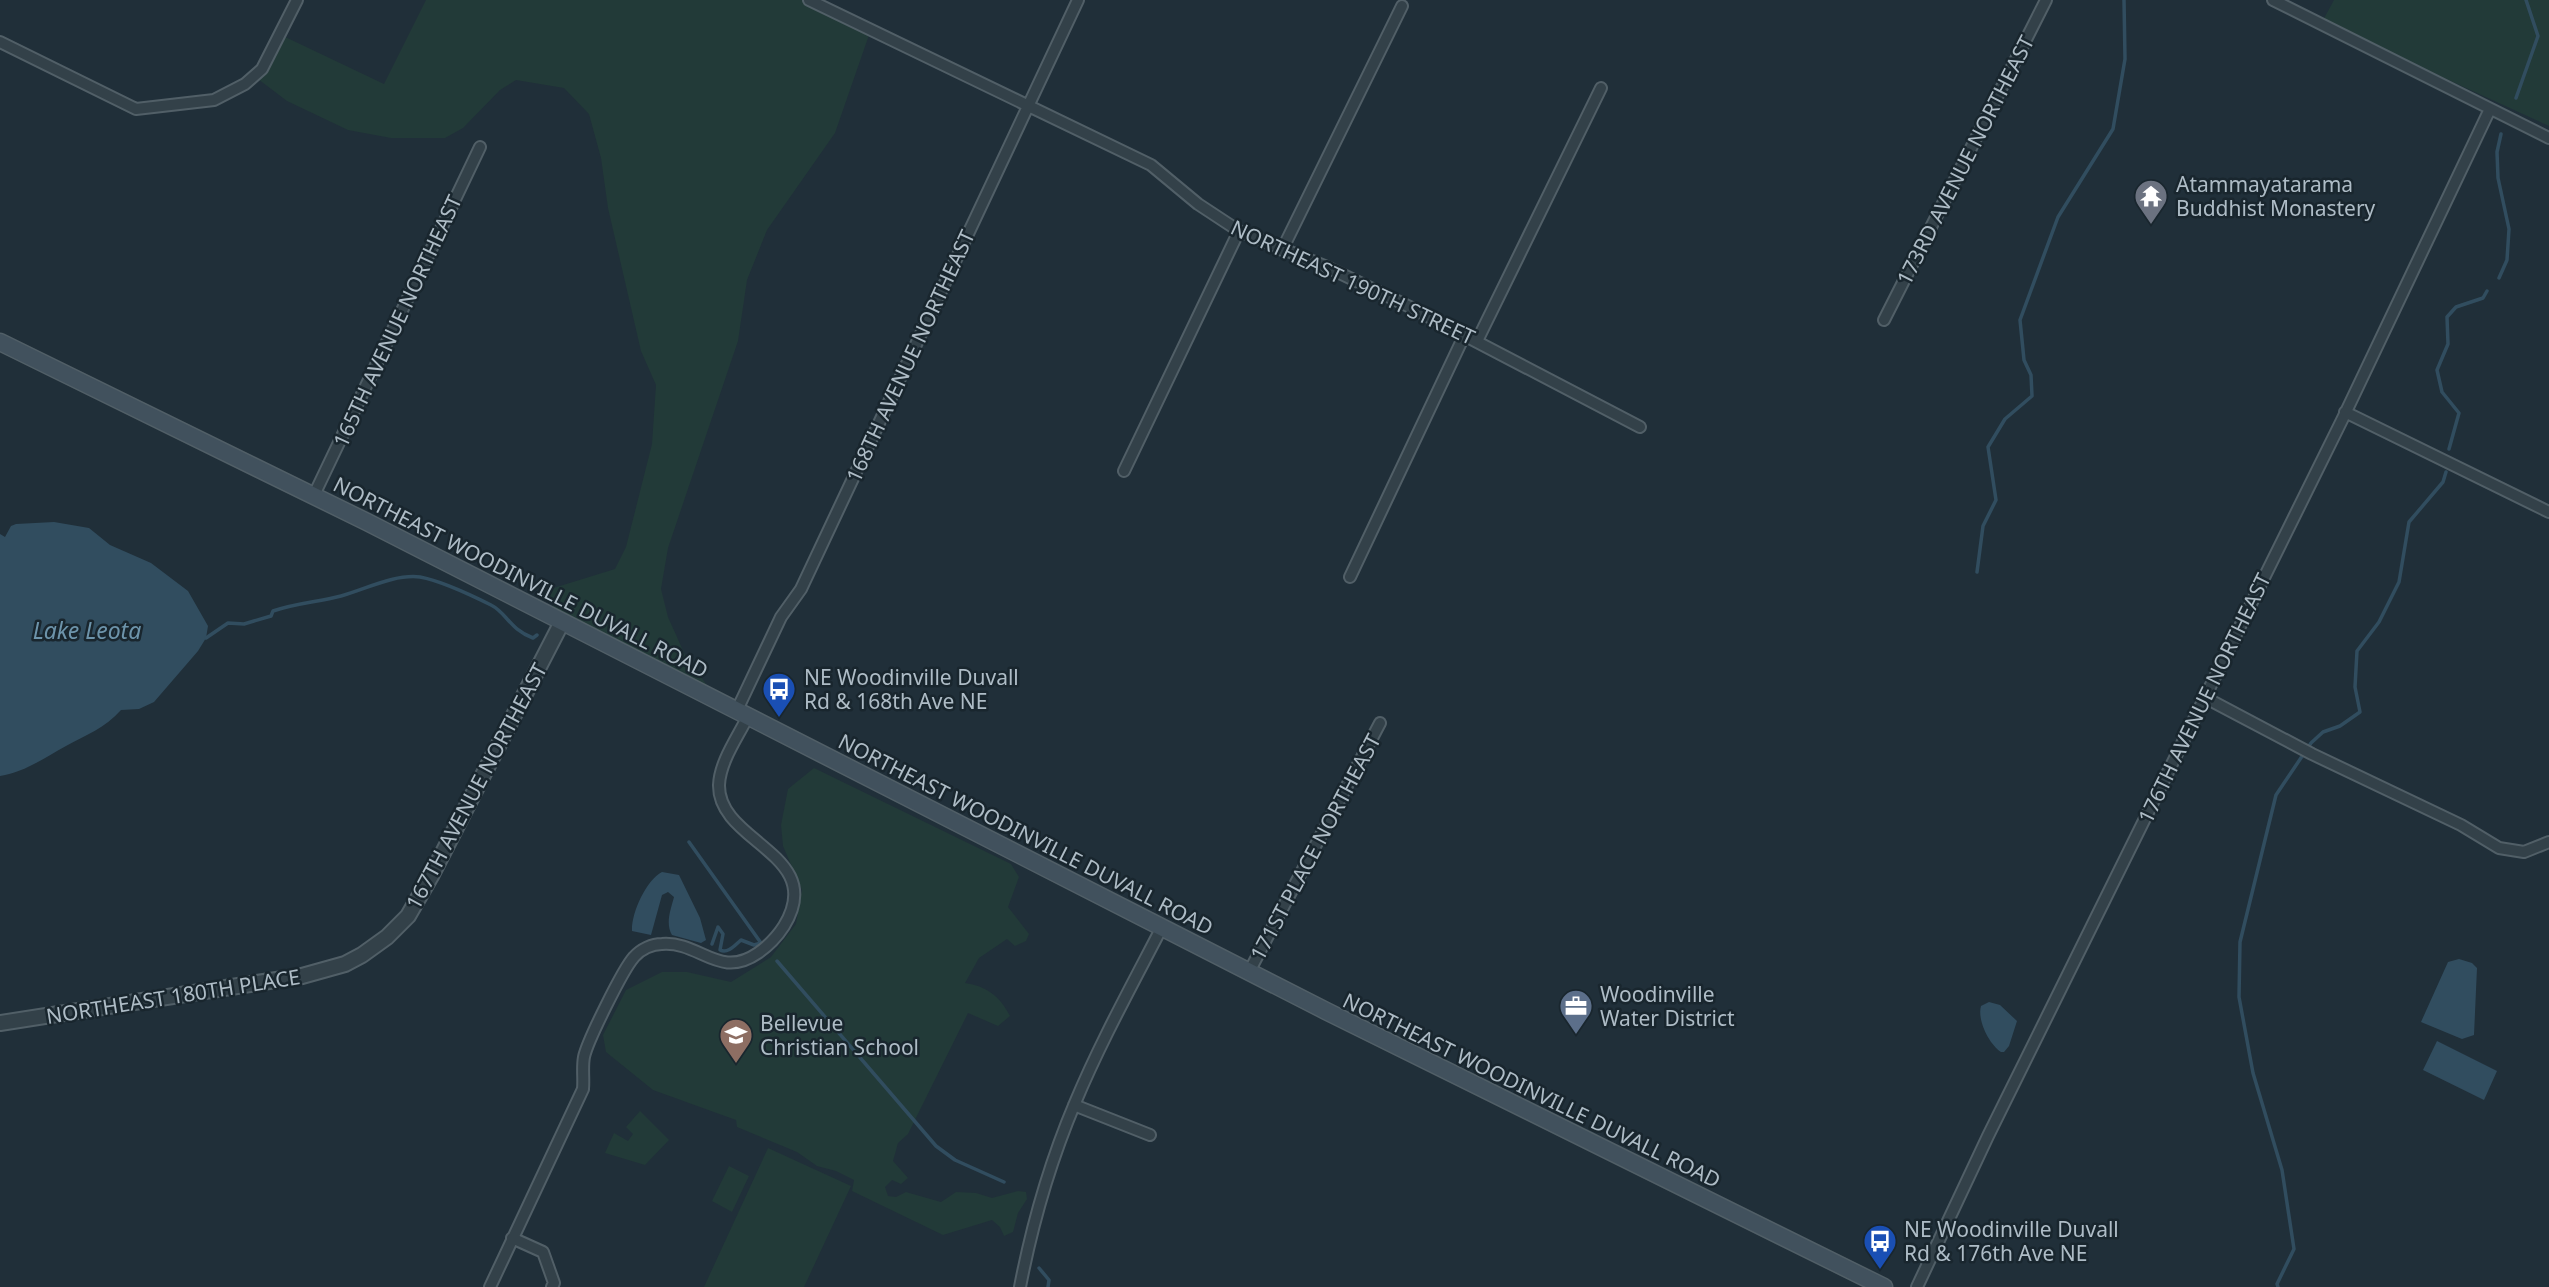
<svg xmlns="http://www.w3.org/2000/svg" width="2549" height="1287" font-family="'Noto Sans',sans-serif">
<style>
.green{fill:#223a38}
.water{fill:#314d5f}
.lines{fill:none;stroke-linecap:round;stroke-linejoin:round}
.stream{stroke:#314d5f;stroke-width:3.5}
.minor-casing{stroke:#515f67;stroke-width:14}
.tertiary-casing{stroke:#515f67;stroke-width:18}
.secondary-casing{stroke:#515f67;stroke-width:19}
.minor{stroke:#334149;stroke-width:10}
.tertiary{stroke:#334149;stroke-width:14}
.secondary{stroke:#41515d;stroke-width:16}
.labels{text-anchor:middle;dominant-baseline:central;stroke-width:5;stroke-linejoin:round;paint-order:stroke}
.street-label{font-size:21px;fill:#aebcc6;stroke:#19262e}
.poi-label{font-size:21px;fill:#aebcc6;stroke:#19262e;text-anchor:start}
.water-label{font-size:23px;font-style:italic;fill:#6d94ab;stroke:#19262e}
</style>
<rect width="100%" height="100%" fill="#202f39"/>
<!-- green -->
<path class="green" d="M426 0H802L869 35 835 133 767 230 747 280 738 341 668 548 661 589 668 617 685 655 709 688 555 611 547 590 615 569 626 547 652 444 656 385 641 351 608 208 601 158 589 114 564 88 516 80 500 90 463 128 445 138H391L348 130 287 101 254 76 279 34 384 84Z
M2334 0H2549V126L2322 22Z
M814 768 1011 864 1019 877 1008 907 1029 934 1026 941 1015 946 1007 939 979 958 965 983C986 986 1000 996 1010 1016L998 1026 968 1013 908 1134 898 1143 893 1161 908 1178 901 1184 892 1180 885 1187 888 1196 896 1197 906 1192 941 1202 956 1192 976 1193 992 1198 1018 1191 1026 1192 1027 1199 1018 1213 1013 1232 1004 1236 1000 1227 992 1220 943 1235 852 1191 854 1180 836 1171 817 1166 797 1152 737 1127 736 1120 653 1090 606 1052 603 1035 626 990 662 972H687L731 982 771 957 796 924 802 890 783 846 781 825 788 789Z
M640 1111 669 1140 645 1165 605 1153 614 1133 628 1141 633 1134 626 1127Z
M768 1148 851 1186 804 1287H704Z
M729 1166 749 1176 732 1212 712 1201Z"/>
<!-- water -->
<path class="water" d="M54 522 89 528 110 545 151 563 188 591 208 626 206 638 198 651 154 702 139 709 121 710C105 728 86 735 66 746 44 758 25 772 0 776V534L5 537 11 526 16 524Z
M662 872 679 875 700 918 706 940 701 943 672 935C665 923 671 909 674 897L668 892 662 895 651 935 632 931C631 914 646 880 662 872Z
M2459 959 2472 963 2477 968 2474 1035 2462 1039 2421 1022 2448 962Z
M1989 1002 2000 1005 2017 1021 2009 1046 2004 1052H2001C1989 1044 1977 1020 1981 1006Z
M2437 1041 2497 1071 2484 1100 2423 1070Z"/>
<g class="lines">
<!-- stream -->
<path class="stream" d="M2516 98 2538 36 2526 0
M2499 278 2507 260 2509 229 2498 178 2497 152 2501 134
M2449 449 2459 413 2442 392 2437 370 2448 344 2447 317 2456 307 2483 298 2487 291
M1977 572 1983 526 1996 500 1988 447 2005 419 2032 396 2031 375 2024 360 2020 320 2058 217 2113 129 2125 59 2124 0
M206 638 228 623 244 624 271 616 273 611C296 603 318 602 341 596 366 589 394 574 420 577 442 581 471 595 491 605 507 613 509 629 533 638L537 635
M689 842 761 943 754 945 741 940C735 945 728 954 720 950L723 934 718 927 712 944
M777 961 936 1146 955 1160 1004 1182
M1039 1268 1049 1280 1048 1287
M2278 1287 2277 1284 2294 1249 2282 1170 2253 1073 2239 997 2240 942 2276 795 2311 743 2323 732 2340 726 2360 712 2355 687 2357 651 2379 622 2399 582 2409 522 2443 482 2446 472"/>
<defs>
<path id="minor" d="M809 0 1151 165 1198 204 1239 231 1327 267 1412 308 1640 427
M2273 0 2549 138
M0 42 136 109 214 100 245 84 262 69 297 0
M1282 250 1402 6
M1884 320 2046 0
M1477 341 1601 88
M2345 412 2549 512
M1124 471 1239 231
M314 495 480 147
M1350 577 1465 334
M2204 697 2312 754 2461 825 2499 848 2524 852 2549 842
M737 710 781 617 801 589 1078 0
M1249 972 1380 723
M1074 1105 1150 1135
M512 1238 543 1252 554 1283 552 1287
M490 1287 583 1089C584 1079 582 1067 584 1057 587 1042 623 969 634 957 641 949 652 944 662 944 700 941 719 980 758 953 768 946 777 937 784 926 828 854 718 843 719 785 720 761 738 737 748 716
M1020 1287C1032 1225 1050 1162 1075 1103 1100 1043 1132 985 1162 927
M1917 1287 1988 1136 2343 418 2490 109"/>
<path id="tertiary" d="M0 1023 302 976 345 964 362 955 387 937 408 916 431 876 562 622"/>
<path id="secondary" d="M0 342 367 522 1326 1011 1884 1287"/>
</defs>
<!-- minor casing -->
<use href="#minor" class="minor-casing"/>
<!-- tertiary casing -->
<use href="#tertiary" class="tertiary-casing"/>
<!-- secondary casing -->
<use href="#secondary" class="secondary-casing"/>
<!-- minor -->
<use href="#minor" class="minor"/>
<!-- tertiary -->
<use href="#tertiary" class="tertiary"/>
<!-- secondary -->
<use href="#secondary" class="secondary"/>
</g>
<!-- icons -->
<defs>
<symbol id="temple-pin" viewBox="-11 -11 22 30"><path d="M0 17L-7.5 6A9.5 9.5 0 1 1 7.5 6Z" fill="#6b7280" stroke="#19262e"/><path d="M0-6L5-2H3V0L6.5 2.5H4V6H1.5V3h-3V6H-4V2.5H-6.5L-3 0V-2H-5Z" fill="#fff"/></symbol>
<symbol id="bus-pin" viewBox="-11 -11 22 30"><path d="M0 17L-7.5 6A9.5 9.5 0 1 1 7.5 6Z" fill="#1a4fb4" stroke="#19262e"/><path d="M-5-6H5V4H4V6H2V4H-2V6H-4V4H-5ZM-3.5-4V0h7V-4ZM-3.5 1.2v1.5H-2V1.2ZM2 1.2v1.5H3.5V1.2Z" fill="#fff"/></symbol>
<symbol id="office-pin" viewBox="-11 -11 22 30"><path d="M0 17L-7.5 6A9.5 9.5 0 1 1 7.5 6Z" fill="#5c6f8a" stroke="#19262e"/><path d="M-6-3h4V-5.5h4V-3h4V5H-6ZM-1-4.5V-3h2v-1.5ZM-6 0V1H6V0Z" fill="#fff"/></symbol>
<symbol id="school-pin" viewBox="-11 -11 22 30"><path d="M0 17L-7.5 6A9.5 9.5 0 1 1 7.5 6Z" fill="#8d6e63" stroke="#19262e"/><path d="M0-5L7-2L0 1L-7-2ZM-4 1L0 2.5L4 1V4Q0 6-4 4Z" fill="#fff"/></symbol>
</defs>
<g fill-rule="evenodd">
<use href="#temple-pin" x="2132" y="177" width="38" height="52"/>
<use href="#bus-pin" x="760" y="670" width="38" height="52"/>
<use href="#office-pin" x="1557" y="987" width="38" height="52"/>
<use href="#school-pin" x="717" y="1016" width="38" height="52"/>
<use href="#bus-pin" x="1861" y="1222" width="38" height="52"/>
</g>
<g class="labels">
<!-- street labels -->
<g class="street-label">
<text transform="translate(1965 160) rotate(-63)">173RD AVENUE NORTHEAST</text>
<text transform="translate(1353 282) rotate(25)">NORTHEAST 190TH STREET</text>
<text transform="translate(397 321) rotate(-65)">165TH AVENUE NORTHEAST</text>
<text transform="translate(910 356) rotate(-65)">168TH AVENUE NORTHEAST</text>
<text transform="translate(521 577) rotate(27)">NORTHEAST WOODINVILLE DUVALL ROAD</text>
<text transform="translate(2204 698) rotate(-64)">176TH AVENUE NORTHEAST</text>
<text transform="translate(476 786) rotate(-62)">167TH AVENUE NORTHEAST</text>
<text transform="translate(1026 834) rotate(27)">NORTHEAST WOODINVILLE DUVALL ROAD</text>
<text transform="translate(1315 847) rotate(-62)">171ST PLACE NORTHEAST</text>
<text transform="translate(173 996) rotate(-9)">NORTHEAST 180TH PLACE</text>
<text transform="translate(1532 1090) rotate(26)">NORTHEAST WOODINVILLE DUVALL ROAD</text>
</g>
<!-- poi labels -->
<g class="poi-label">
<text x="2176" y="184">Atammayatarama<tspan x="2176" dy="24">Buddhist Monastery</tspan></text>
<text x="804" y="677">NE Woodinville Duvall<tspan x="804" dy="24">Rd &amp; 168th Ave NE</tspan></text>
<text x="1600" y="994">Woodinville<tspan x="1600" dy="24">Water District</tspan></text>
<text x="760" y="1023">Bellevue<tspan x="760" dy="24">Christian School</tspan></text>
<text x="1904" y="1229">NE Woodinville Duvall<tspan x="1904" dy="24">Rd &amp; 176th Ave NE</tspan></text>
</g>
<!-- water labels -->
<g class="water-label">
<text x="87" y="630">Lake Leota</text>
</g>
</g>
</svg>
